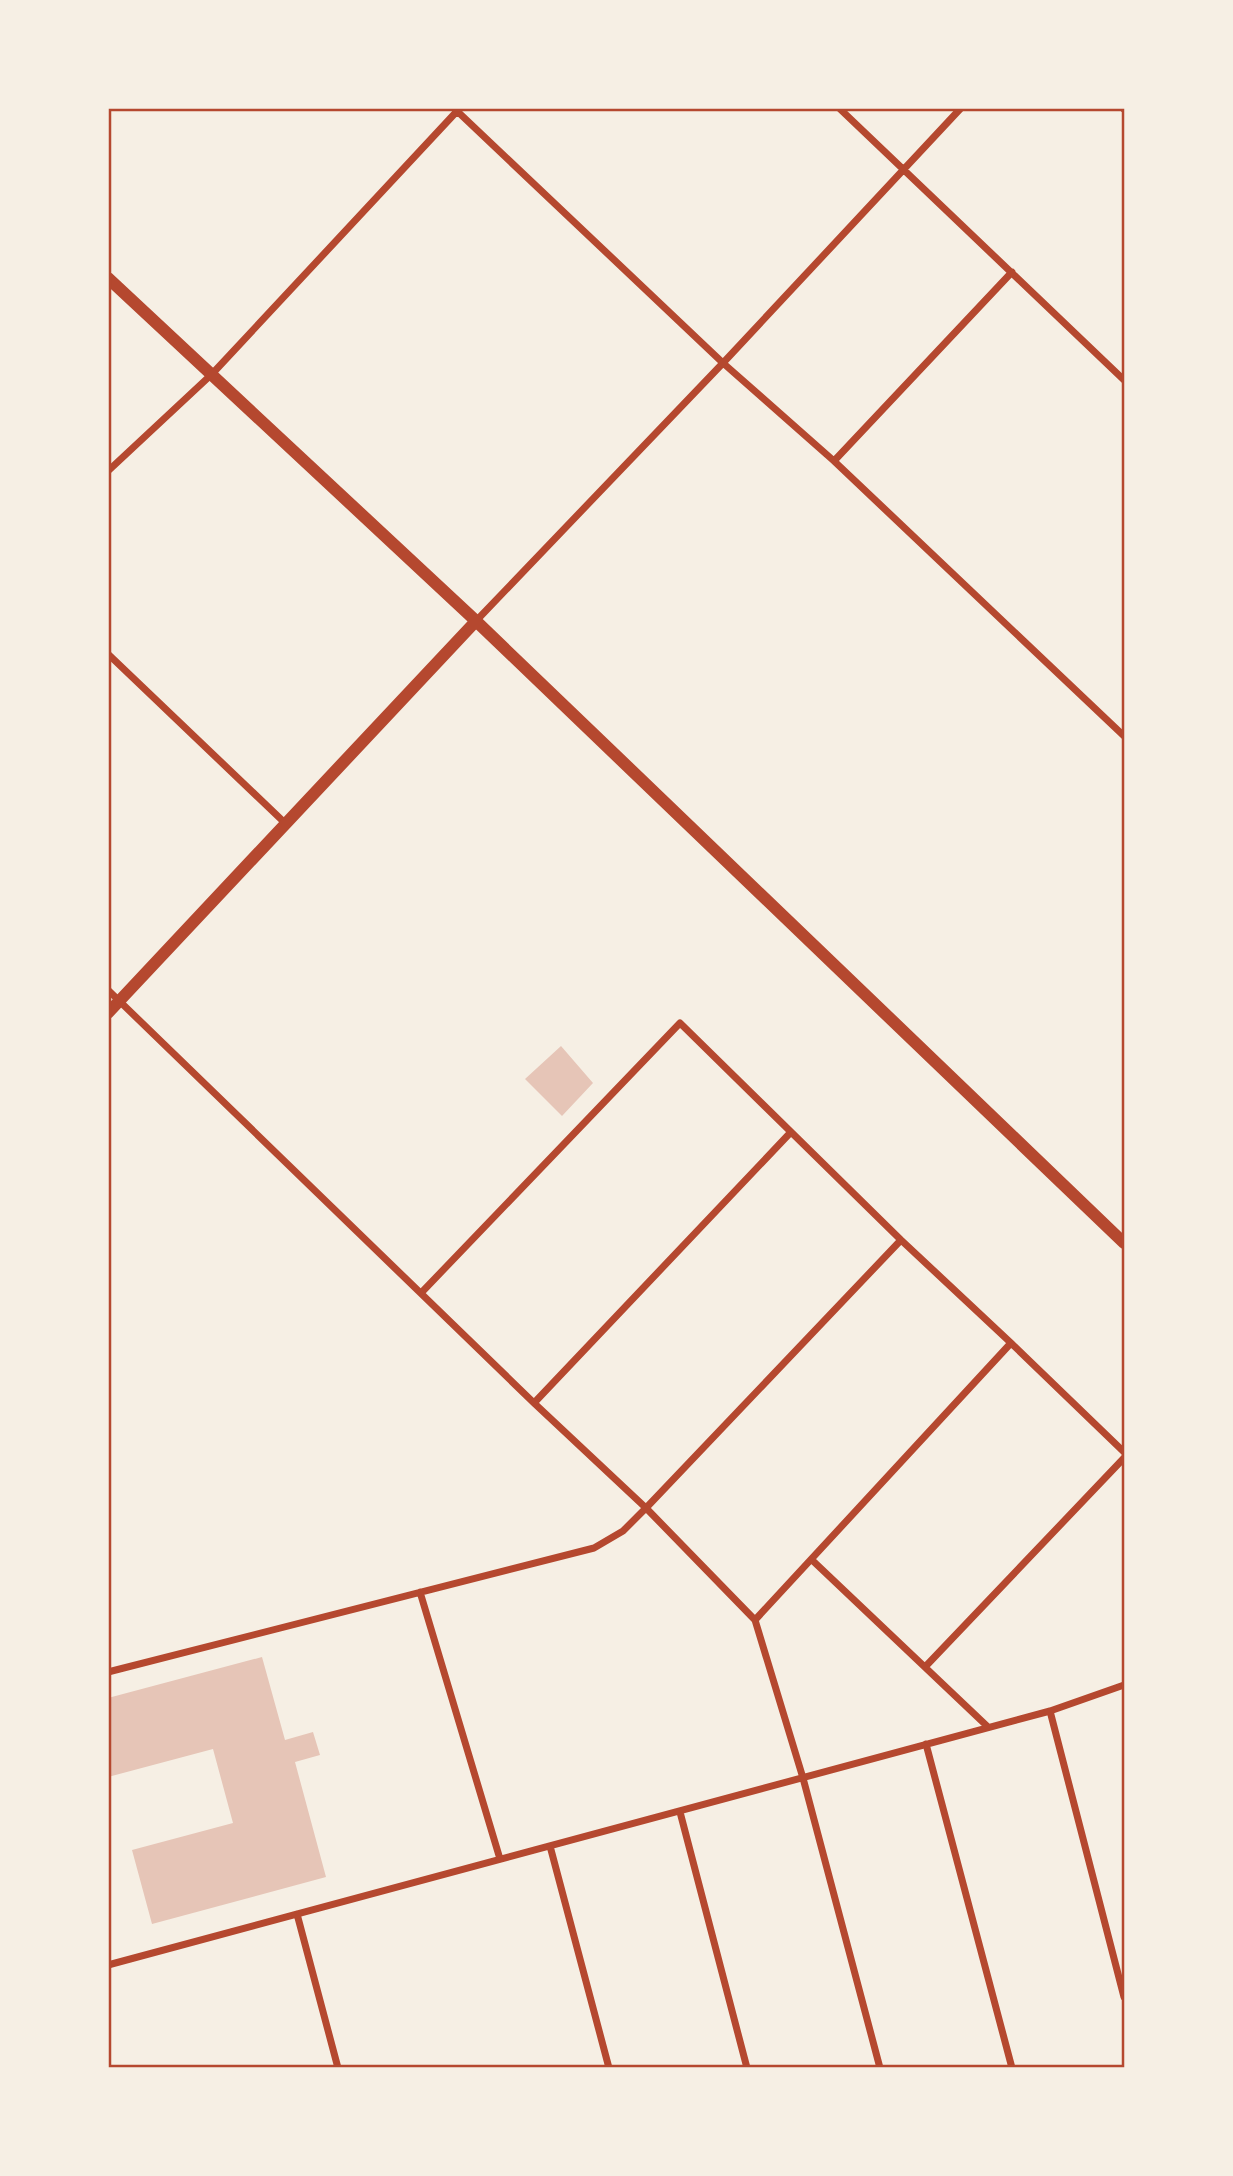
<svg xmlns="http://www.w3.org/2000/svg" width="1233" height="2176" font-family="Barlow,sans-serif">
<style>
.building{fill:#e6c5b7}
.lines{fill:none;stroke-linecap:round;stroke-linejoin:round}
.minor{stroke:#b5482f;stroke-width:7}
.tertiary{stroke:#b5482f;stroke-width:12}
.neatline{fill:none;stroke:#b5482f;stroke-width:2.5}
</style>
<rect width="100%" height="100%" fill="#f6efe4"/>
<!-- building -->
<path class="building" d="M561 1046 593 1083 562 1116 525 1079Z
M262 1657 285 1740 313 1732 320 1755 295 1762 326 1877 152 1924 132 1850 233 1823 213 1749 108 1777V1698Z"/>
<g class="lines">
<!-- minor -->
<path class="minor" d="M839 108 1124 380
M1124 108V109
M457 111 723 363 834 461 1124 736
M834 461 1012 272
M108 471 212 374 459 109
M476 621 723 363 961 108
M108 654 286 824
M108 990 534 1403 646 1508 755 1620 803 1778 880 2068
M422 1292 680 1023 901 1240 1011 1343
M534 1403 791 1132
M812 1560 988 1727
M420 1592 500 1859
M755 1620 1011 1343 1124 1452
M925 1667 1124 1458
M108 1672 594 1548 623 1531 646 1508 901 1240
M1050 1711 1124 1997
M926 1744 1012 2068
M680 1812 747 2068
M550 1846 609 2068
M297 1914 338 2068
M108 1965 1050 1711 1124 1685"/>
<!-- tertiary -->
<path class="tertiary" d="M108 278 476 621 1124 1243
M108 1013 476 621"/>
</g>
<!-- border -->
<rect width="1233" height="2176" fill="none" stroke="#f6efe4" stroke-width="220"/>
<rect x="110" y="110" width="1013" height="1956" class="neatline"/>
</svg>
